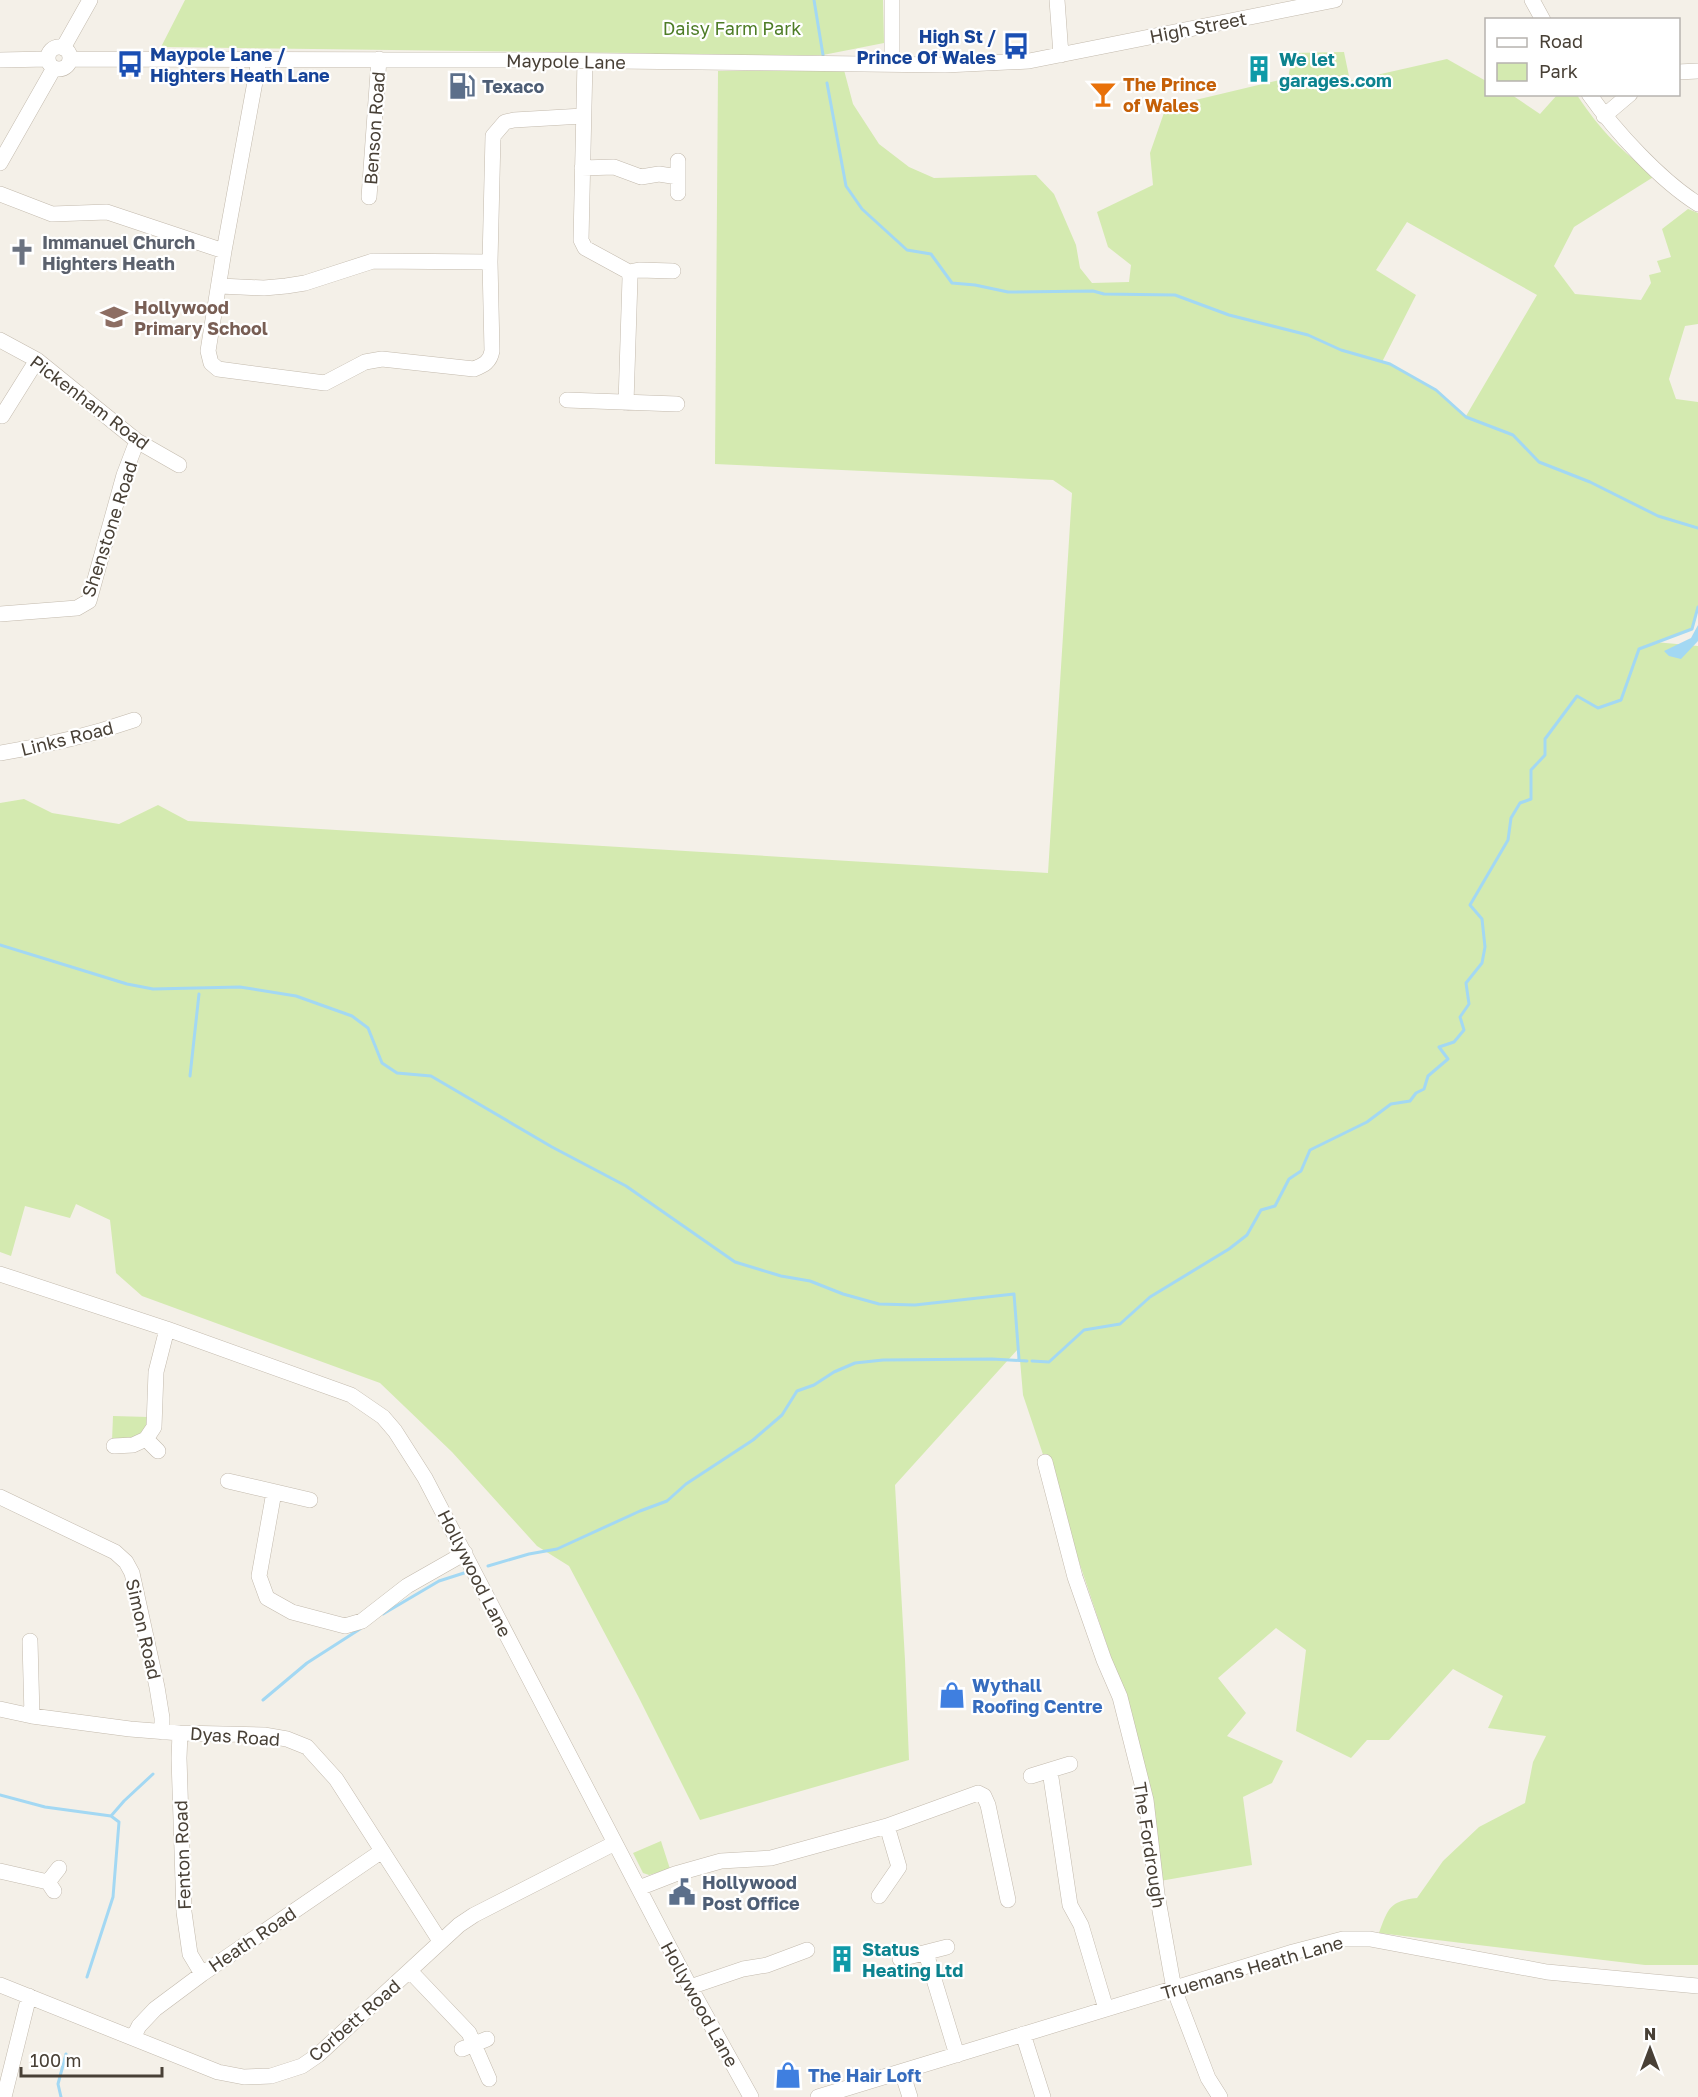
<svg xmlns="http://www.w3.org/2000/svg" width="1698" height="2097" font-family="'Golos Text',sans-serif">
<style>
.green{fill:#d4eab0;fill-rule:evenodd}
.water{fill:#a3d8f3}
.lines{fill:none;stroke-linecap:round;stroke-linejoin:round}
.stream{stroke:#a3d8f3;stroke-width:3}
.minor-casing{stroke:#c3baad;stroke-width:16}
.minor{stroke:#fff;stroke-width:15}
.labels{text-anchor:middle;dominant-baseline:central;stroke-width:4.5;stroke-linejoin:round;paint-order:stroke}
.street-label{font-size:18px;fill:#484036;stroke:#fff}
.park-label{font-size:18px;fill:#4e7d27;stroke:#fff}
.transit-label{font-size:18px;font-weight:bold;fill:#164399;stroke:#fff;text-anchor:end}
.culture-label{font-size:18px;font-weight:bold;fill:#0d838f;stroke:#fff;text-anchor:start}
.food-label{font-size:18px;font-weight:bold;fill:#c56008;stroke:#fff;text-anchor:start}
.service-label{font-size:18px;font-weight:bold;fill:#4e5e75;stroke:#fff;text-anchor:start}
.worship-label{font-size:18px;font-weight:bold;fill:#5b616d;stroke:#fff;text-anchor:start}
.education-label{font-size:18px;font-weight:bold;fill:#785e54;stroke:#fff;text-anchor:start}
.shop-label{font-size:18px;font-weight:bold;fill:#366cbe;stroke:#fff;text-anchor:start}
</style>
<rect width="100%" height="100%" fill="#f4f0e8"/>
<!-- green -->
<path class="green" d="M185 0H883L884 43 823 55 756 58 630 53 161 47Z
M1344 52 1350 81 1447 59 1486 81V94L1512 95 1540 114 1557 95H1577C1600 130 1621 151 1655 176L1574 227 1554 266 1575 294 1641 300 1651 283 1649 275 1661 272 1657 261 1671 257 1662 229 1688 209 1698 213V324L1685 326 1669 379 1676 399 1698 402V607L1692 629 1655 642 1698 646V1965H1645L1379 1933C1388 1908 1390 1901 1417 1898L1443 1861 1479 1827 1525 1803 1533 1762 1546 1736 1488 1728 1503 1696 1453 1669 1389 1740H1367L1351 1758 1296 1731 1306 1650 1276 1628 1218 1678 1246 1713 1227 1736 1283 1761 1272 1783 1243 1797 1252 1865 1160 1881 1154 1803 1111 1657 1023 1395 1019 1348 895 1485 905 1660 909 1760 700 1820 638 1696 569 1566 537 1546 452 1452 380 1383 142 1296 116 1273 110 1220 76 1204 70 1218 25 1206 11 1256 0 1252V803L24 799 52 813 119 824 158 805 188 821 1048 873 1072 493 1053 480 715 464 718 71 844 70 853 104 879 144 909 167 934 178 1036 175 1054 194 1076 245 1080 268 1092 283 1129 282 1131 265 1108 247 1097 212 1153 185 1150 153 1166 107 1288 78 1293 53ZM1407 222 1537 295 1466 416 1436 390 1390 364 1382 362 1416 295 1376 270Z
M113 1416 149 1417 148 1427 141 1437 112 1441Z
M661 1841 670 1869 649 1875 643 1873 633 1853Z"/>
<!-- water -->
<path class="water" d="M1698 625V641L1681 659 1669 656 1664 651 1691 638Z"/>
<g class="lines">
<!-- stream -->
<path class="stream" d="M814 0 823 55
M827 83 846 186 862 209 907 250 931 254 952 283 975 285 1008 292 1093 291 1104 294 1175 295 1229 315 1308 335 1341 350 1390 364 1436 390 1466 417 1513 435 1539 462 1590 482 1658 516 1698 528
M0 945 127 984 153 989 240 987 296 996 352 1016 368 1028 382 1063 397 1073 431 1076 552 1147 626 1186 735 1262 781 1276 810 1281 843 1294 879 1304 915 1305 1014 1294 1019 1359
M190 1076 199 994
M1032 1361 1049 1362 1084 1330 1120 1324 1150 1297 1229 1249 1247 1235 1261 1210 1275 1206 1289 1179 1301 1171 1310 1150 1367 1122 1391 1104 1410 1101 1416 1093 1424 1089 1428 1076 1448 1059 1439 1047 1454 1042 1464 1030 1460 1017 1469 1004 1466 983 1482 963 1485 947 1482 919 1470 905 1508 840 1511 818 1520 803 1531 799V770L1545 755V739L1577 696 1598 708 1621 700 1639 649 1692 629 1698 607
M488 1566 529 1554 557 1549 640 1511 667 1501 686 1484 753 1440 782 1415 797 1391 814 1385 834 1372 855 1363 883 1360 992 1359 1027 1361
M383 1614 439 1581 464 1573
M263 1700 307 1663 360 1629
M0 1795 45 1807 111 1816 124 1801 153 1774
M87 1977 113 1897 119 1822 111 1816
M61 2097 58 2084 66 2054"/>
<defs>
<path id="minor" d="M892 0V64
M1057 0 1061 55
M1532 0 1543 20
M48 58a11 11 0 1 1 22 0a11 11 0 1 1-22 0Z
M63 48 90 0
M71 59 533 60 945 65 1029 61 1335 0
M0 60 48 59
M259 60 224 251 208 351 211 363 218 369 325 383 365 362 382 359 474 369C484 365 490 362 492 351L490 262 493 136 505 122 514 120 583 116
M585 61 581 240 585 248 629 272 630 278 626 403
M1678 72 1698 71
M1589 94C1615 131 1660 180 1698 204
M1604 116 1630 94
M0 163 54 68
M582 168 614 167 641 177 659 174 678 177
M678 193V161
M0 194 52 214 107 212 224 251
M369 197 379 59
M629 272 639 270 673 271
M220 286 264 288 286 286 305 283 373 261 490 262
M0 340 37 360 137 441 179 465
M567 400 677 404
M0 415 2 416 37 360
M0 614 77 608 89 601 124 475 137 441
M0 753C45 746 91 735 134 720
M0 1274 167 1329 351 1395 383 1417 395 1431 425 1478 690 1987 751 2097
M146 1439 158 1451
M114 1446 133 1445 146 1439 154 1427 156 1372 167 1329
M1045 1462 1075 1577 1104 1660 1120 1697 1146 1800 1157 1894 1174 1989 1208 2078 1220 2097
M228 1481 310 1500
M274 1492 259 1576 267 1598 292 1612 345 1626 362 1621 407 1586 465 1553
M0 1497 115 1552 126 1562 132 1573 157 1687 162 1718V1732
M30 1641 32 1716
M0 1709 32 1716 130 1729 180 1733 264 1735 287 1739 307 1747 336 1779 440 1941
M180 1733 179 1758 184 1912 190 1954 202 1974
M1050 1771 1070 1905 1081 1925 1106 2009
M1031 1776 1070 1764
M0 1871 48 1882
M639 1888 675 1874 721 1861 771 1858 887 1826 978 1793 984 1796 988 1805 1008 1900
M54 1891 48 1882 59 1868
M879 1896 899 1867 887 1826
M926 1953 957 2055
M900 1959 947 1947
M410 1971 469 2033 489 2079
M0 1985 218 2072 244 2077 271 2076 302 2066 318 2055 459 1925 474 1915 615 1843
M690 1987 743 1969 767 1965 807 1950
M1023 2034 1043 2097
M133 2038 139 2026 155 2009 202 1974 382 1851
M462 2049 487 2039
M902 2072 910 2097
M4 2097 29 1996
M818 2097 1293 1952 1343 1939H1370L1547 1972 1698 1986"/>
</defs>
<!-- minor casing -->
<use href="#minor" class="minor-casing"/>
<!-- minor -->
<use href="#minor" class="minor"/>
</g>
<!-- icons -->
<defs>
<symbol id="bus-bare" viewBox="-9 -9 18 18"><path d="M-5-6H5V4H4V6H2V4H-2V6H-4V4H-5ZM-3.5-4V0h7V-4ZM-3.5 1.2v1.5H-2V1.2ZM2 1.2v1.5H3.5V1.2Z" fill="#1a4fb4" stroke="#fff" stroke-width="2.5" paint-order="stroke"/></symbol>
<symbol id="building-bare" viewBox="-9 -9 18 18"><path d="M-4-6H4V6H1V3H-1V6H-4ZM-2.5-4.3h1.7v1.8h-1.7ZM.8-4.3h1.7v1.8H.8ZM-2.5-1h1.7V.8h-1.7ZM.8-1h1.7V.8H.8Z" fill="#0f9aa8" stroke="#fff" stroke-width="2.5" paint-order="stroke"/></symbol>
<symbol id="fuel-bare" viewBox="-9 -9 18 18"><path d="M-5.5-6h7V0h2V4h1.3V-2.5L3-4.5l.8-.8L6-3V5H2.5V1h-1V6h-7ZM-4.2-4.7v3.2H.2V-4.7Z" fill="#5c6f8a" stroke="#fff" stroke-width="2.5" paint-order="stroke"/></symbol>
<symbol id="bar-bare" viewBox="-9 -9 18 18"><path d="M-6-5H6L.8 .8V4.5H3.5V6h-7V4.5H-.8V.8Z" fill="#e8710a" stroke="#fff" stroke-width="2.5" paint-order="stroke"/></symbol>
<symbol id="church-bare" viewBox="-9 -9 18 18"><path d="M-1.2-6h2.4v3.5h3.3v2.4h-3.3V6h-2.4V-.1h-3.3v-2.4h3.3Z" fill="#6b7280" stroke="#fff" stroke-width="2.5" paint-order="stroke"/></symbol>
<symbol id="school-bare" viewBox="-9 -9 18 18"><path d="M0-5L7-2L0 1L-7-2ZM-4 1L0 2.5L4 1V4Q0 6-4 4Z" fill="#8d6e63" stroke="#fff" stroke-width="2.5" paint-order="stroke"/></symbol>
<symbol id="shop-bare" viewBox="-9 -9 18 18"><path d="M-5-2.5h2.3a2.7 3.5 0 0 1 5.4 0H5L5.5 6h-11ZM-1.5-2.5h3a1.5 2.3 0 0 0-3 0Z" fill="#3f7fe0" stroke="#fff" stroke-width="2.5" paint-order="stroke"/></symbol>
<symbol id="civic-bare" viewBox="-9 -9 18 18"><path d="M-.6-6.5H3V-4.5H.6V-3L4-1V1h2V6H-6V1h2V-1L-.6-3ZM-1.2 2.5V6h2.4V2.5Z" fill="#5c6f8a" stroke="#fff" stroke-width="2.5" paint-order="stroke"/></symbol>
</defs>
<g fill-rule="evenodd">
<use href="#bus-bare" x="997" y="27" width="38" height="38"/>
<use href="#bus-bare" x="111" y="45" width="38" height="38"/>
<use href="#building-bare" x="1240" y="50" width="38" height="38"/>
<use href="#fuel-bare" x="443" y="67" width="38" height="38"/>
<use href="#bar-bare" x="1084" y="75" width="38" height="38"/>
<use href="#church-bare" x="3" y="233" width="38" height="38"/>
<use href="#school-bare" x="95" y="298" width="38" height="38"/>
<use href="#shop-bare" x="933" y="1676" width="38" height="38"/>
<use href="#civic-bare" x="663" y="1873" width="38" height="38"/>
<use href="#building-bare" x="823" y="1940" width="38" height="38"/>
<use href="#shop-bare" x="769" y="2056" width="38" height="38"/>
</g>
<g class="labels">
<!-- street labels -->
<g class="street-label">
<text transform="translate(1198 27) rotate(-11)">High Street</text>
<text transform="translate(566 61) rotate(1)">Maypole Lane</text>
<text transform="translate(374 128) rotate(-86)">Benson Road</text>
<text transform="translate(90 402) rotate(37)">Pickenham Road</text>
<text transform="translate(109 529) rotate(-72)">Shenstone Road</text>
<text transform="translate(67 738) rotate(-14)">Links Road</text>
<text transform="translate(475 1573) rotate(63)">Hollywood Lane</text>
<text transform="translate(144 1629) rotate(77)">Simon Road</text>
<text transform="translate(235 1736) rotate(4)">Dyas Road</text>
<text transform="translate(1150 1845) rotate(81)">The Fordrough</text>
<text transform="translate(182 1855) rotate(-92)">Fenton Road</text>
<text transform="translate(252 1939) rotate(-34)">Heath Road</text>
<text transform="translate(1252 1967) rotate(-16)">Truemans Heath Lane</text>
<text transform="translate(700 2004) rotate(61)">Hollywood Lane</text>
<text transform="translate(354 2020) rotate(-41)">Corbett Road</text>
</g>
<!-- park labels -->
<g class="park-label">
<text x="732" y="28">Daisy Farm Park</text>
</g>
<!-- transit labels -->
<g class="transit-label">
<text x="996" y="36">High St /<tspan x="996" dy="21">Prince Of Wales</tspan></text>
<text x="150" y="54" text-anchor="start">Maypole Lane /<tspan x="150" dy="21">Highters Heath Lane</tspan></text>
</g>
<!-- culture labels -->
<g class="culture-label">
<text x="1279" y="59">We let<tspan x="1279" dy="21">garages.com</tspan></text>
<text x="862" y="1949">Status<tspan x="862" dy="21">Heating Ltd</tspan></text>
</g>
<!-- food labels -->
<g class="food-label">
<text x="1123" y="84">The Prince<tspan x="1123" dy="21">of Wales</tspan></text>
</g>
<!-- service labels -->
<g class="service-label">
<text x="482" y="86">Texaco</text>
<text x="702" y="1882">Hollywood<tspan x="702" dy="21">Post Office</tspan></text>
</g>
<!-- worship labels -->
<g class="worship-label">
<text x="42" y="242">Immanuel Church<tspan x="42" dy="21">Highters Heath</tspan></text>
</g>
<!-- education labels -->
<g class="education-label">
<text x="134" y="307">Hollywood<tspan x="134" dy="21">Primary School</tspan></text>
</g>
<!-- shop labels -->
<g class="shop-label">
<text x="972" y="1685">Wythall<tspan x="972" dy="21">Roofing Centre</tspan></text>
<text x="808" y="2075">The Hair Loft</text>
</g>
</g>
<!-- legend -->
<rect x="1485" y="18" width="195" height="78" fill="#ffffff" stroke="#b6b3af" stroke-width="1.5"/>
<rect x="1497" y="38" width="30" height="9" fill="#ffffff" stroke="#b6b3af" stroke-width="1.5"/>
<text x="1539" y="48" font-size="18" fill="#484036">Road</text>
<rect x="1497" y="63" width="30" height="18" fill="#d4eab0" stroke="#b6b3af" stroke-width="1.5"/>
<text x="1539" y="78" font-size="18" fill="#484036">Park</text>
<!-- north arrow -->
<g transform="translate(1650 2049)" stroke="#ffffff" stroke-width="4.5" paint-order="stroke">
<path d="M0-4.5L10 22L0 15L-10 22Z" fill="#484036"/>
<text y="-9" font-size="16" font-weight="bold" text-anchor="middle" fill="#484036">N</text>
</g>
<!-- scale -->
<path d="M21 2067v9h141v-9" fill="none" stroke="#484036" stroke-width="3"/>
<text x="30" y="2067" font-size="18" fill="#484036" stroke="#ffffff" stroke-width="4.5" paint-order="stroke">100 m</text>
</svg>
